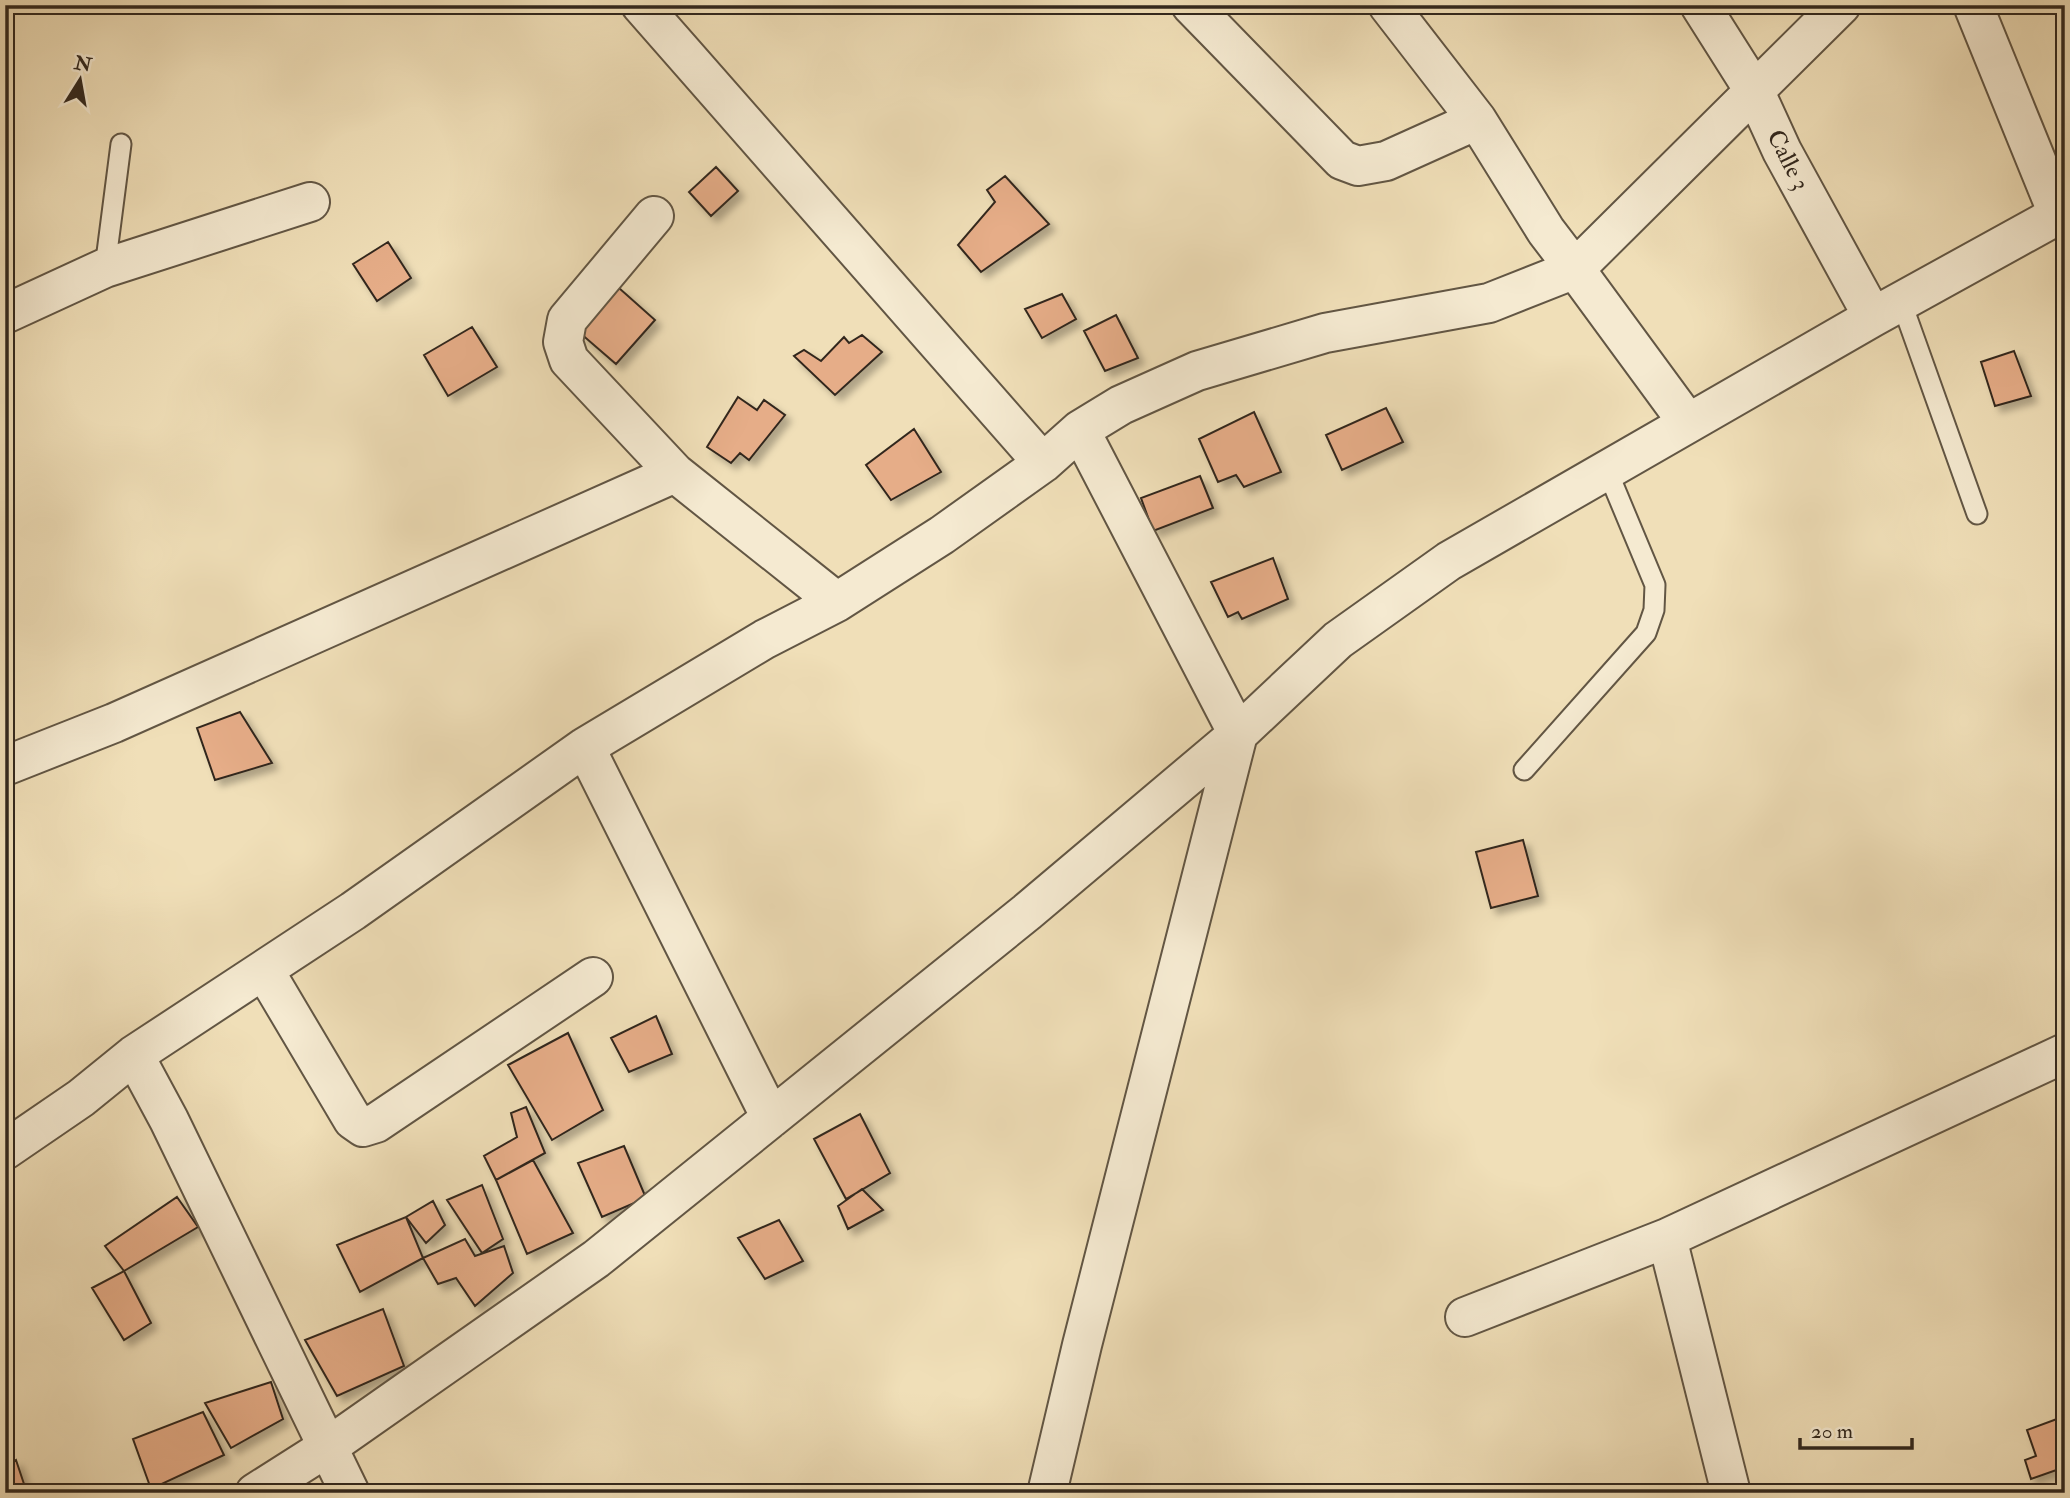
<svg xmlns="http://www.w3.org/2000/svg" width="2070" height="1498" font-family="'IM FELL Double Pica',serif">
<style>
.building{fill:#e6ad88;stroke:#32281e;stroke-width:2;filter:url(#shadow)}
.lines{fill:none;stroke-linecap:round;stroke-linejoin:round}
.service-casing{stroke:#625644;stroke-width:23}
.minor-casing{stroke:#625644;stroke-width:42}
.service{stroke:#f5ead1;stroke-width:19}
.minor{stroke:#f5ead1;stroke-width:38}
.labels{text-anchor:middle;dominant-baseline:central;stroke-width:7;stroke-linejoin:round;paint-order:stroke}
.street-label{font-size:24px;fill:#32281e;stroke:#f5ead1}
</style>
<defs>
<filter id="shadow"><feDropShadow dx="6" dy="6" stdDeviation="3.5" flood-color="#0004"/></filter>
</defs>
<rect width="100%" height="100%" fill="#f0dfb8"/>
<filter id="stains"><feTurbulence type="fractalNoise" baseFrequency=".00286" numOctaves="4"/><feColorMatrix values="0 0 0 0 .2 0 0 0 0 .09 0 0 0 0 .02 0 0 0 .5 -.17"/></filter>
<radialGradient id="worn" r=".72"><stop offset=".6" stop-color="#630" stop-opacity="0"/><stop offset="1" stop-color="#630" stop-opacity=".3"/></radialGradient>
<!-- building -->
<path class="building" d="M716 167 738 191 711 216 689 192Z
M1005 176 1049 224 981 272 958 245 995 202 987 190Z
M388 242 411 278 377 301 353 264Z
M619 288 655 320 616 364 580 333Z
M1062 294 1076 319 1042 338 1025 309Z
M1116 315 1138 358 1105 371 1084 331Z
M472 327 497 367 448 396 424 355Z
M862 335 882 352 835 395 794 356 804 350 821 361 844 337 849 343Z
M2014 351 2031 396 1995 406 1981 362Z
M738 397 757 410 764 400 785 415 749 460 740 453 731 463 707 447Z
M1386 408 1403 442 1342 470 1326 435Z
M1254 412 1281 472 1244 487 1236 475 1218 482 1199 439Z
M914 429 941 472 891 500 866 465Z
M1200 476 1213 508 1153 531 1141 498Z
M1273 558 1288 599 1242 619 1238 612 1228 617 1211 582Z
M240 712 272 763 215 780 197 728Z
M1523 840 1538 896 1491 908 1476 852Z
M656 1016 672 1054 629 1072 611 1038Z
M568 1033 603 1110 552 1140 508 1065Z
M526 1107 545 1153 496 1180 484 1156 517 1137 511 1113Z
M860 1114 890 1173 846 1199 814 1139Z
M624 1146 646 1198 602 1217 578 1163Z
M533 1160 573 1233 527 1254 496 1180Z
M482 1185 503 1239 482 1253 447 1200Z
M862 1189 883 1210 848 1229 838 1206Z
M177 1197 198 1227 124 1271 105 1246Z
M433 1201 445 1225 426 1243 406 1217Z
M406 1217 423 1258 360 1292 337 1245Z
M779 1220 803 1261 765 1279 738 1238Z
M465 1239 475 1256 504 1246 513 1273 475 1306 456 1278 438 1284 423 1258Z
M124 1271 151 1323 124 1340 92 1288Z
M383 1309 404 1366 337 1396 305 1340Z
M271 1382 283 1419 231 1448 205 1403Z
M203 1412 224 1455 151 1489 133 1439Z
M2065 1416V1467L2031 1479 2025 1460 2036 1456 2027 1430Z
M16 1460 27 1493H5V1466Z"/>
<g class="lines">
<defs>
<path id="service" d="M105 268 121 144
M1901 301 1977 514
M1524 770 1646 633 1654 610 1655 585 1607 470"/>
<path id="minor" d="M641 5 1043 463
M1191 5 1342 160 1358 166 1386 161 1477 120 1546 231 1575 269 1841 5
M1388 5 1477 120
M1700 5 1755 92 1782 151 1873 317
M1973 5 2058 214
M5 314 105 268 310 202
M675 473 837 602
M585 747 771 1118
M5 766 114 723 675 473 569 360 563 342 567 320 654 216
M264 970 353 1120 363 1127 376 1123 593 977
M134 1055 169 1120 350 1493
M5 1150 81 1098 134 1055 353 911 585 747 765 639 837 602 942 535 1043 463 1080 430 1121 405 1197 371 1325 333 1489 303 1575 269 1688 423
M1667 1238 1731 1493
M1465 1317 1667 1238 2065 1053
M255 1493 329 1446 596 1259 1027 912 1238 734 1338 640 1449 561 1873 317 2065 211
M1047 1493 1082 1345 1238 734 1080 430"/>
</defs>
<!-- service casing -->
<use href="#service" class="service-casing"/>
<!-- minor casing -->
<use href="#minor" class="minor-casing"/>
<!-- service -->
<use href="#service" class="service"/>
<!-- minor -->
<use href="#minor" class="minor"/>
</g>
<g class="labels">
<!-- street labels -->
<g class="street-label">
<text transform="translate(1788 160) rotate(63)">Calle 3</text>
</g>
</g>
<!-- margin -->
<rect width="2070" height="1498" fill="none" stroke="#f0dfb8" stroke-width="28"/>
<rect x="7" y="7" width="2056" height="1484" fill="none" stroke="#32281e" stroke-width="3.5"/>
<rect x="14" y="14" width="2042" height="1470" fill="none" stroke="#32281e" stroke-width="2"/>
<!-- north arrow -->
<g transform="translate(80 80) rotate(11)" stroke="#f5ead1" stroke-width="5" paint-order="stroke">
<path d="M0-5L12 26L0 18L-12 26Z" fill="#32281e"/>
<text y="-10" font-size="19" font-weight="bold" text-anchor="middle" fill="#32281e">N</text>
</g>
<!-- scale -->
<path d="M1800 1438v10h112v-10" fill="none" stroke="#32281e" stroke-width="3.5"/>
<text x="1811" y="1438" font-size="21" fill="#32281e" stroke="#f5ead1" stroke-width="5" paint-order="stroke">20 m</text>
<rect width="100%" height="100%" filter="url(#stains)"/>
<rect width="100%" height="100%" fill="url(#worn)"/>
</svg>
